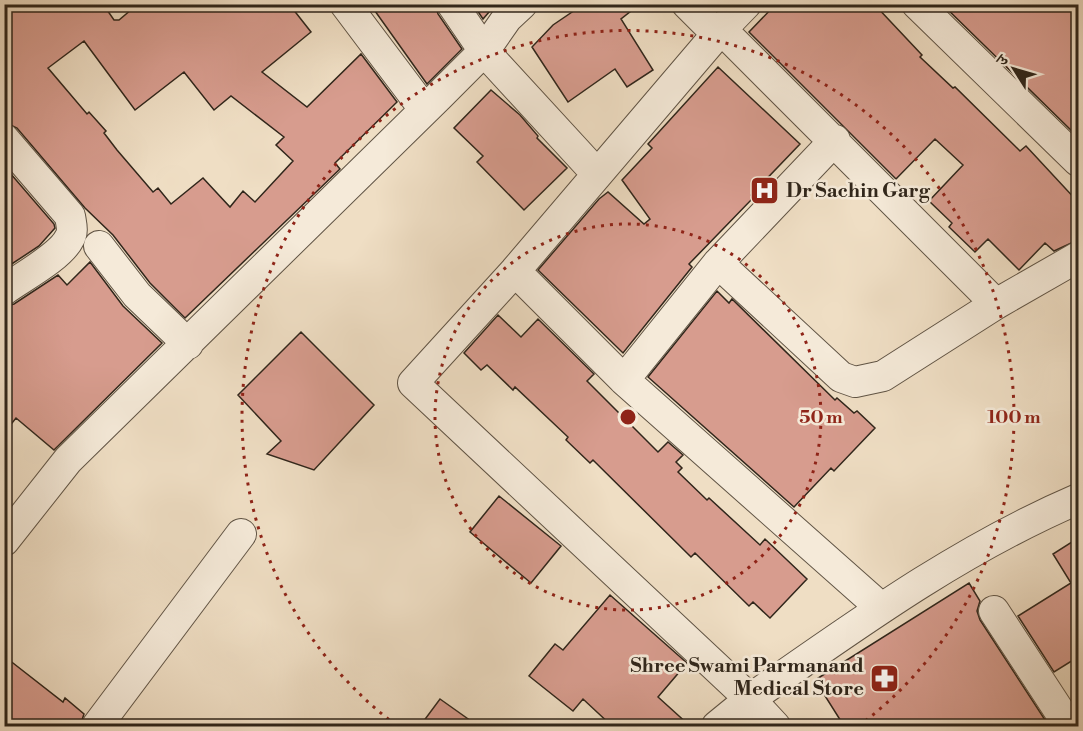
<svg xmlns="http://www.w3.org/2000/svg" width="1083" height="731" font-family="'Libre Bodoni','Noto Serif Devanagari',serif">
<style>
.building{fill:#d79c8e;stroke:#30261b;stroke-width:1.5;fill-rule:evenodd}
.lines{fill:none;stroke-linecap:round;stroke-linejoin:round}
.minor-casing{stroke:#605445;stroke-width:32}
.minor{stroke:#f5ead9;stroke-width:30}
.ring{fill:none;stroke:#8f2418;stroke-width:3;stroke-dasharray:3 6}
.labels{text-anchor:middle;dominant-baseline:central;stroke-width:5;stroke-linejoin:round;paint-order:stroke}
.poi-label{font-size:20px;font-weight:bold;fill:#30261b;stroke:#f5ead9;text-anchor:start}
.centre{fill:#8f2418;stroke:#f5ead9;stroke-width:3}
.ring-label{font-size:18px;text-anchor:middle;font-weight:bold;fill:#8f2418;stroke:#f5ead9;stroke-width:5;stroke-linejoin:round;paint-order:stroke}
</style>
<rect width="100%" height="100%" fill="#efdec4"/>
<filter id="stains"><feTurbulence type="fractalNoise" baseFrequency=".00333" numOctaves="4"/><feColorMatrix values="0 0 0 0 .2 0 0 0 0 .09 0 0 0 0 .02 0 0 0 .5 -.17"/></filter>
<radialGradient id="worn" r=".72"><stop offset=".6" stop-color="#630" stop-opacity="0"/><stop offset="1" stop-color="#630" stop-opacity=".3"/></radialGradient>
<!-- building -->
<path class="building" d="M4 4H103L114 20H119L138 4H289L311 32 262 72 307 107 361 54 397 102 335 163 340 169 185 318 150 283 113 235 85 208 17 128 4 122ZM84 41 135 110 184 72 214 110 231 96 284 137 276 145 293 161 255 202 243 191 230 207 203 178 171 204 158 188 153 192 117 150 104 133 106 131 89 112 87 114 48 68Z
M370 4H435L438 14 462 49 427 84Z
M473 4H496L483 19Z
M584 4H640L621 19 653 70 627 87 615 69 568 102 532 47 553 25Z
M776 4H874L922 55 920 57 953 88 955 87 1020 151 1026 146 1078 202V240L1054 251 1045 243 1019 270 988 239 975 252 949 227 952 223 929 201 963 165 935 139 896 179 749 32Z
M942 4H1078V137Z
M718 67 800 144 751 195 753 198 689 264 692 267 623 353 538 270 599 199 608 192 644 224 650 219 622 180 652 148 648 144Z
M491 90 520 115 538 136 537 138 567 168 524 210 477 162 483 156 454 128Z
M4 166 54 224 55 228 39 246 4 269Z
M90 262 123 306 162 343 54 450 16 418 4 433V307L14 304 58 275 67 285Z
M717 291 729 303 732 299 835 400 837 398 854 413 857 411 875 428 834 471 831 468 794 507 648 377Z
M498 315 521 337 538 319 594 374 587 381 658 452 668 442 683 455 676 462 682 468 678 472 707 500 709 498 760 545 765 539 807 579 770 618 753 602 749 606 695 553 691 557 593 460 590 463 566 440 568 437 515 387 513 390 487 365 481 370 464 353Z
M301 332 374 405 314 470 267 454 281 441 238 395Z
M499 496 561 546 531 583 470 532Z
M1078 538V657L1054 672 1018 616 1071 583 1053 554Z
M969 583 980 601 977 611 980 620 1049 726H844L815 680Z
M610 595 687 663 658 697 690 726H612L583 699 573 711 529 676 555 644 563 650Z
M4 656 63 702 65 698 84 714 80 726H4Z
M440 699 478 726H420Z"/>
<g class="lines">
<defs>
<path id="minor" d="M345 4 424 109
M452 4 484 51 597 174
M687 4 717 34 730 38 996 304
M746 4 717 34 515 271 413 383 750 699C856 625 959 550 1078 499
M917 4 1078 161
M4 139 70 216C71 223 74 232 69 239 60 257 22 277 4 290
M99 246 137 295 188 344
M718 263 841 377 855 382 883 376 996 304 1078 257
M515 271 624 380 880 607
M624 380 718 263 835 140
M4 541 68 460 439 96 484 51 507 18 522 4
M994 611 1069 726
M97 726 241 534
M717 726 750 699 775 726"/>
</defs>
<!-- minor casing -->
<use href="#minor" class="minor-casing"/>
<!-- minor -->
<use href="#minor" class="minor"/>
</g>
<!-- distance rings -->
<g class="ring">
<circle cx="628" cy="417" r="193"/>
<path d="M396 725A386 386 0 1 1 860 725"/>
</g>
<!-- icons -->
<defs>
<symbol id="hospital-square" viewBox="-11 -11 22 22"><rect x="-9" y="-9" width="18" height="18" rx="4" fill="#8f2418" stroke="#f5ead9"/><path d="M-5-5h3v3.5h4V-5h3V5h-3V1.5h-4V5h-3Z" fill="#fff"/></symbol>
<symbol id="pharmacy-square" viewBox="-11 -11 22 22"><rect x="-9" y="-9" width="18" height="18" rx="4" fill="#8f2418" stroke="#f5ead9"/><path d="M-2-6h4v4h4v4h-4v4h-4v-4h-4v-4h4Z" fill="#fff"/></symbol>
</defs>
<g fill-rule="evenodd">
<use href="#hospital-square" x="748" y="174" width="33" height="33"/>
<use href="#pharmacy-square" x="868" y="662" width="33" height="33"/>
</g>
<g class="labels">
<!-- poi labels -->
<g class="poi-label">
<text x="786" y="191">Dr Sachin Garg</text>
<text x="864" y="666" text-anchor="end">Shree Swami Parmanand<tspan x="864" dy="23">Medical Store</tspan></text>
</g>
</g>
<circle cx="628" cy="417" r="9" class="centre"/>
<g class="ring-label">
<text x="821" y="423">50 m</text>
<text x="1014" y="423">100 m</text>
</g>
<!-- margin -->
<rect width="1083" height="731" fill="none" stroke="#efdec4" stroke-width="24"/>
<rect x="6" y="6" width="1071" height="719" fill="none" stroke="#30261b" stroke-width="3"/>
<rect x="12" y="12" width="1059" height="707" fill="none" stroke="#30261b" stroke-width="1.5"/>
<!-- north arrow -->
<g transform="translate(1014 69) rotate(307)" stroke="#f5ead9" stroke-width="4.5" paint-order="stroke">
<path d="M0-4.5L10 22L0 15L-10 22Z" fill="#30261b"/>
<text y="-9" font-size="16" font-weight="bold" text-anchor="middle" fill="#30261b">उ</text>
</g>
<rect width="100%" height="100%" filter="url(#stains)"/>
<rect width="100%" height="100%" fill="url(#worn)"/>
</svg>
